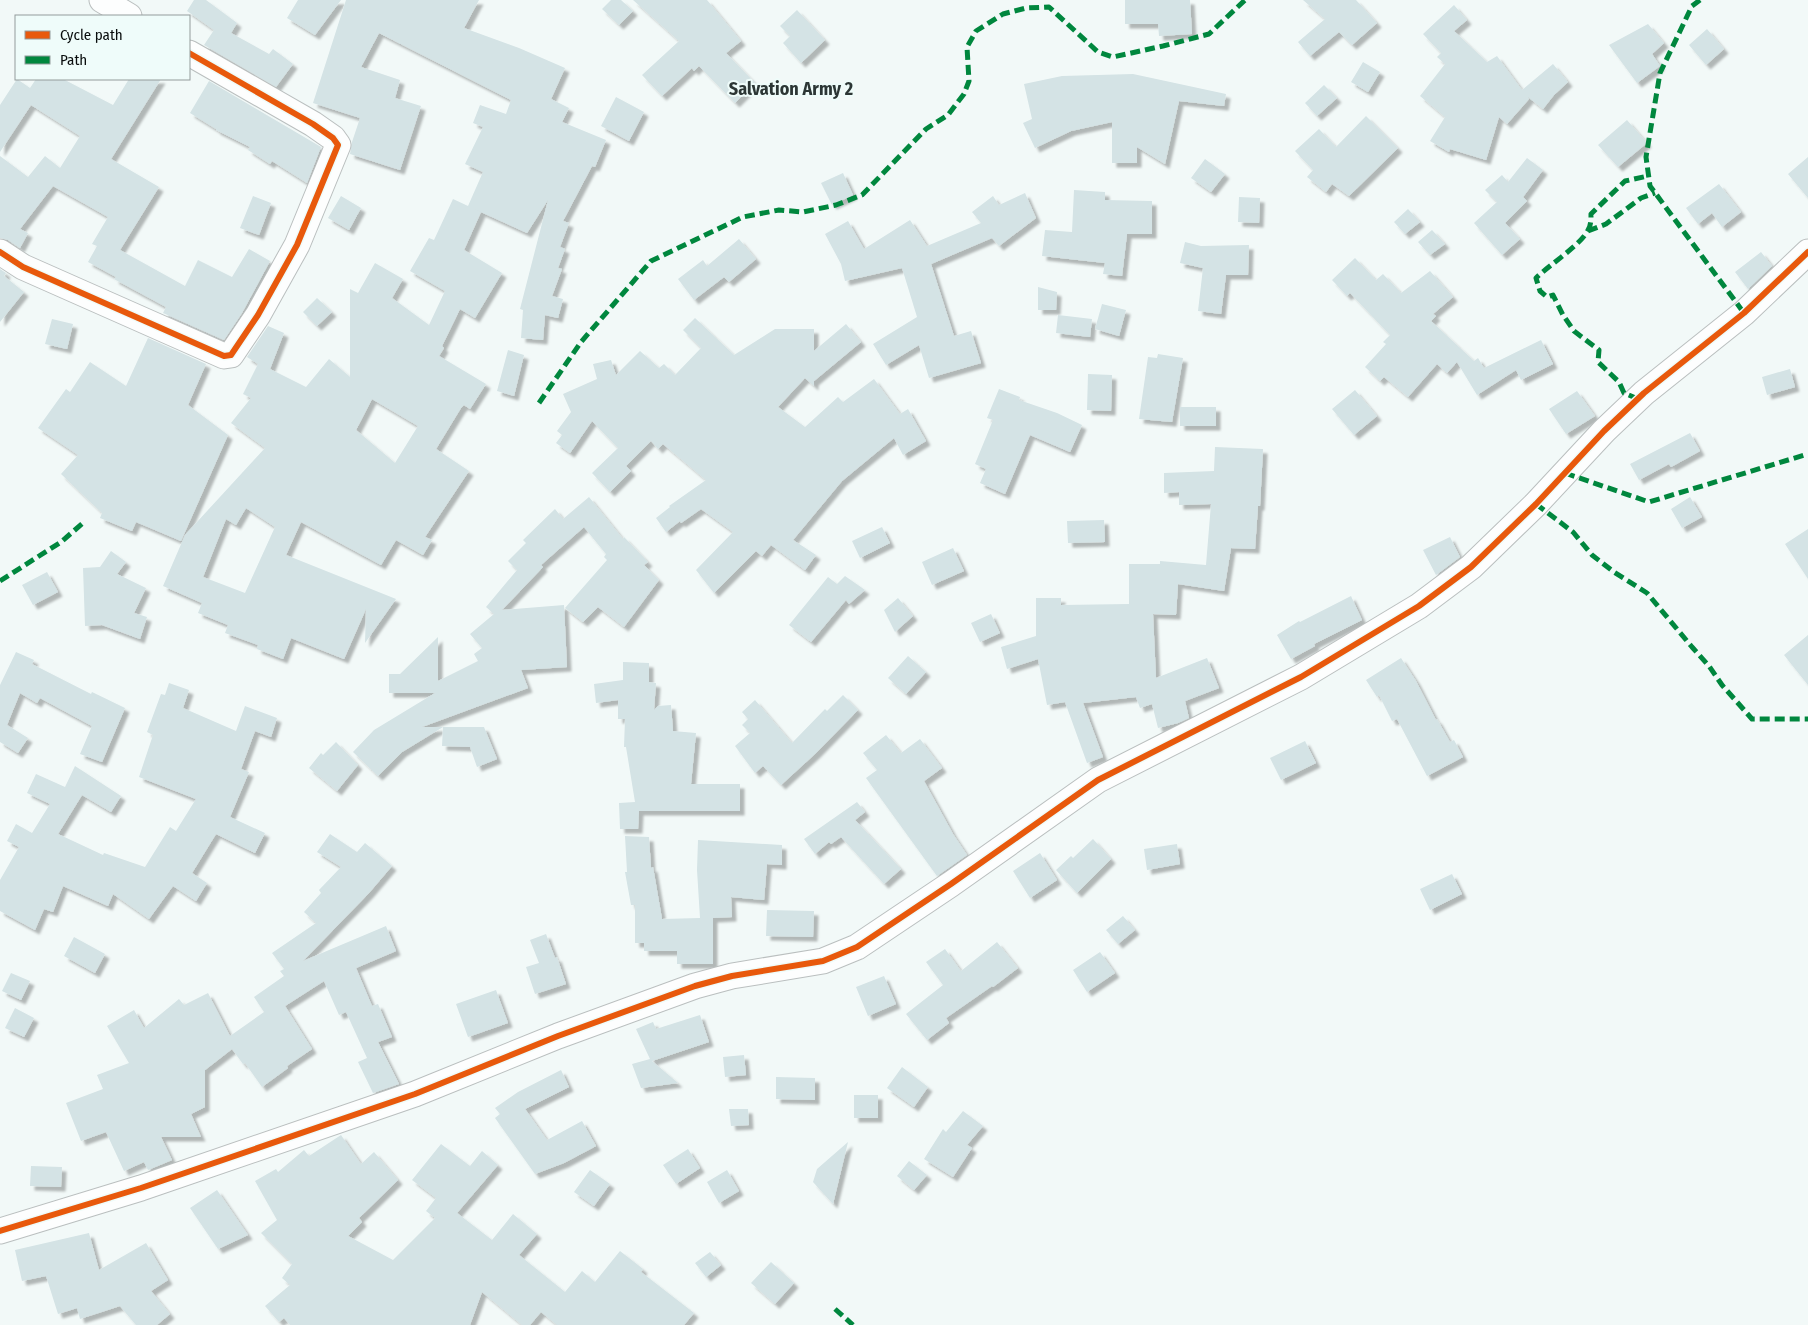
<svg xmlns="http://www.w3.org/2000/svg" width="1808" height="1325" font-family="'Fira Sans Condensed',sans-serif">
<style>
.building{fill:#d4e3e5;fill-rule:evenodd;filter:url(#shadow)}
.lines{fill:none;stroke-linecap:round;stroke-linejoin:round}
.street-casing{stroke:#babfbf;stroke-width:27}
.street{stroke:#fdfefe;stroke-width:25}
.quiet{stroke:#00873e;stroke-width:5;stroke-dasharray:10 5;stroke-linecap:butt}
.cycleway-casing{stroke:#effcfa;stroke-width:9}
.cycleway{stroke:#e8590c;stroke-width:6}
.labels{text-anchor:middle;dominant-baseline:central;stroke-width:4;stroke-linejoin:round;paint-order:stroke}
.quarter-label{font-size:18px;font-weight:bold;fill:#2c3635;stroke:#effcfa}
</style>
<defs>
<filter id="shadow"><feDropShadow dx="4.5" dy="4.5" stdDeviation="1" flood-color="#0004"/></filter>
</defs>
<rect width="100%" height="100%" fill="#f2f9f8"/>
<!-- building -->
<path class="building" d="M194 0H206L237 23 231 33 269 54 273 49 293 64 276 87 204 45 214 30 187 11Z
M298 0H341L315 35 287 18Z
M346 0H479L464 28 519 48 565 68 551 99 569 108 562 122 606 140 595 167 592 166 563 221 569 223 560 247 565 249 558 268 562 269 552 296 563 299 558 318 545 315 543 340 521 338 523 310 520 309 548 200 527 233 472 208 481 212 464 250 502 273 475 318 460 309 442 346 444 348 439 356 486 384 470 409 464 405 461 408 436 449 469 471 425 537 432 540 423 555 396 540 381 565 301 522 286 555 396 599 365 643 366 609 344 659 291 638 283 659 257 649 258 645 225 633 228 625 198 613 202 603 163 586 185 535 265 448 231 423 251 398 243 394 258 364 247 357 268 326 284 333 270 369 306 387 329 359 350 377V289L358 293 375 263 403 279 392 298 429 325 445 291 410 271 429 238 434 240 453 199 468 206 483 172 465 164 483 127 473 123 480 105 506 114 511 100 379 33 361 67 400 80 395 98 421 106 400 170 350 154 352 142 360 118 313 103ZM372 399 418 426 395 463 356 430ZM246 508 275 527 245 593 203 577 226 519 236 525Z
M611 0H621L633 11 619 25 602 9Z
M633 0H707L741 41 726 53 755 83 735 103 699 66 694 71 692 68 662 96 642 75 679 41Z
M1125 0H1190L1192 34 1159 36 1158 24H1125Z
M1303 0H1356L1377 23 1352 45 1339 32 1310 56 1298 42 1325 19Z
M1454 5 1467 20 1454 31 1487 62 1497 56 1522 90 1553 64 1568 82 1554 95 1543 109 1528 97 1529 99 1507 124 1499 117 1486 160 1450 149 1449 152 1430 141 1445 117 1420 96 1445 64 1437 57 1441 53 1423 34Z
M797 10 825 40 801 63 783 43 790 36 780 26Z
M1648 24 1664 43 1652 54 1660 66 1637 83 1609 45Z
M1707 29 1724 49 1706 65 1689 45Z
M1363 62 1380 72 1368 92 1351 82Z
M1133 74 1226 94 1224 106 1179 101 1165 164 1137 147V163H1112V122L1071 131 1035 148 1023 123 1032 119 1024 84 1062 76Z
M17 79 30 88 36 79H63L113 105 129 79H161L111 159 159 187 120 250 185 286 198 260 232 277 249 249 270 261 242 313 224 340 163 313 166 307 114 279 116 277 88 262 97 246 92 244 108 217 53 186 20 229 28 233 20 248 8 240 0 238V156L28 177 45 156 60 168 80 136 31 105 0 152V105Z
M209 81 321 147 307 183 272 161 270 164 248 150 250 147 216 130V129L190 113Z
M1324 85 1337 98 1317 116 1305 103Z
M616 97 644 112 629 141 601 126Z
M1366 116 1398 148 1349 196 1332 184 1326 192 1307 177 1313 170 1295 151 1319 129 1336 147Z
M1627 120 1647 143 1618 167 1598 145Z
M1808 157V198L1788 174Z
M1527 158 1543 170 1523 197 1527 201 1505 223 1520 239 1502 255 1474 223 1497 202 1485 190 1502 175 1508 182Z
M1205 159 1225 174 1211 192 1191 178Z
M843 173 853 195 832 205 821 183Z
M1719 184 1741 212 1722 227 1712 213 1698 224 1686 208Z
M1074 190 1105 192V200L1152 201V234H1127L1122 276 1103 274 1105 263 1042 256 1045 230 1072 232Z
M1025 193 1036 218 999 246 992 238 931 264 954 336 971 331 981 363 929 378 919 345 886 365 873 344 917 317 902 268 845 281 841 264 825 234 848 221 864 249 910 220 927 246 981 223 972 212 993 196 999 205Z
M253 196 271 203 259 235 240 228Z
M341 196 361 208 349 230 328 218Z
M1239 197 1260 198 1259 223 1238 222Z
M1408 209 1420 222 1405 234 1394 222Z
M1432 230 1445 244 1430 255 1418 242Z
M739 239 756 259 729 282 724 277 694 300 678 279 703 260 707 266Z
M1185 242 1201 246 1249 245 1248 275H1226L1221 314 1198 311 1203 268 1180 263Z
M1761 252 1772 266 1748 289 1735 272Z
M1355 258 1376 280 1383 274 1401 293 1430 271 1453 297 1433 314 1436 316 1431 321 1474 361 1478 358 1484 368 1541 340 1553 364 1521 380 1516 370 1477 395 1457 362 1447 373 1437 364 1408 397 1384 377 1380 381 1365 367 1386 344 1383 342 1390 335 1350 293 1347 296 1332 280Z
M0 269 6 273 4 276 24 292 0 322Z
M1038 287 1057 292 1056 310H1038Z
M317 298 332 312 317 326 303 312Z
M1102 304 1126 310 1119 336 1095 329Z
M1058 315 1092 319 1090 337 1056 333Z
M695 318 734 355 775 329H814V351L846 324 861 342 814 381V386L805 378 778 407 805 427 838 397 843 402 874 379 900 414 908 409 926 441 903 455 894 438 842 481 793 540 816 555 805 570 771 545 762 556 756 551 714 593 696 570 733 532 701 509 681 523 680 521 666 532 656 518 670 507 669 506 706 480 663 444 658 449 651 441 626 466 631 471 610 492 592 473 618 448 592 421 570 453 556 443 562 435 557 431 571 412 563 394 597 379 593 364 611 360 616 375 640 351 659 368 664 364 675 375 701 348 683 330Z
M52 319 73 324 67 349 45 344Z
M148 338 206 364 188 405 228 435 181 541 136 522 132 531 100 518 102 513 61 474 78 455 38 428 66 389 70 392 90 362 126 386Z
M508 350 524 355 514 396 497 391Z
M1158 354 1183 358 1172 422 1139 419 1148 357 1157 358Z
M1790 369 1795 387 1767 395 1762 377Z
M1088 374 1112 375 1111 411 1087 410Z
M999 389 1020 397 1019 400 1057 413 1082 425 1070 452 1030 435 1005 494 980 483 986 469 975 464 993 420 987 418Z
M1355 390 1377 416 1354 435 1332 409Z
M1577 391 1595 416 1566 434 1549 409Z
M1180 407H1216V426H1180Z
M1690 433 1700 451 1671 467 1669 464 1639 480 1630 464Z
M1215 447 1263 449 1260 506H1258L1255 549 1231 548 1224 591 1178 584 1176 615 1153 614 1156 678 1207 658 1219 688 1185 701 1189 718 1178 723 1158 728 1152 704 1140 708 1136 697 1083 703 1103 757 1087 763 1065 702 1047 705 1038 659 1007 669 1001 647 1036 636V598H1061V605L1129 604V564H1160V561L1206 565 1211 504 1179 505V492L1164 493V473L1214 471Z
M589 497 623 539 624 537 648 562 644 565 659 580 624 627 598 607 583 622 565 608 607 560 604 557 606 554 584 527 541 565 543 567 502 610 564 605 567 667 521 670 528 688 422 727H443L402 752 378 776 353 752 374 730 435 693H389V674H400L438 637V681L478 661 474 654 482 648 470 634 494 614 486 607 517 570 508 561 526 543 523 540 555 509 563 519Z
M1690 497 1702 517 1682 528 1671 509Z
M1104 520 1105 542 1068 543 1067 521Z
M882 527 890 543 860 558 852 541Z
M1808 529V579L1785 544Z
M1450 537 1460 557 1436 575 1423 550Z
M953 548 964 571 932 585 922 562Z
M111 551 126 562 117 574 146 588 134 613 147 617 140 639 102 625 85 626 83 568 100 567Z
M47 572 58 592 33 605 22 585Z
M845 576 865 590 849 604 846 600 811 642 789 625 828 577 837 584Z
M1351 596 1362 620 1314 644 1315 646 1291 659 1277 635 1299 621 1300 622Z
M898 598 913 616 895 632 884 610Z
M991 614 1000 633 980 642 971 623Z
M1808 635V685L1784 655Z
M16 652 34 660 32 664 91 694 92 692 125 708 102 762 80 754 92 726 40 698 37 703 20 693 7 725 28 738 18 753 0 742V685Z
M908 656 926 672 906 694 888 678Z
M1401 658 1416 681 1436 720 1437 719 1450 742 1454 740 1463 757 1427 776 1397 719 1392 721 1379 695 1377 697 1366 680Z
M623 662 649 663V682L656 683 654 710 658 706 671 705 673 731 696 733 691 784H740V811H639L638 829H620L619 803 635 802 626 747H624L625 719H618V700L596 703 594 684 623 680Z
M169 683 189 690 183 708 236 731 245 706 277 718 271 737 255 731 241 769 249 772 230 817 265 833 255 853 216 834 192 873 207 883 196 901 173 886 149 919 113 894 108 906 63 886 53 912 44 909 35 930 0 911V880L19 847 7 841 16 824 32 833 50 804 27 793 36 774 65 787 75 766 121 796 111 812 82 795 58 834 103 855 104 853 145 867 170 827 176 831 196 799 139 777 153 735 147 732 161 694 165 695Z
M843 695 858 710 816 753 781 785 763 766 755 773 735 746 750 733 742 725 748 719 742 712 755 700 792 743 825 709 827 711Z
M443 727H484L497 759 477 767 470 747 442 746Z
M886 735 901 753 920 739 942 768 924 781 953 834 967 855 937 876 866 778 877 770 863 753Z
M1305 741 1316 763 1281 780 1270 758Z
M336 742 358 765 337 791 309 768 321 753 323 755Z
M857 802 865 812 855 820 901 869 884 884 841 837 831 844 829 842 815 854 804 839Z
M330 834 357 852 365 843 392 866 369 893 303 961 386 926 396 951 356 968 372 1006 378 1004 392 1037 378 1042 399 1084 373 1093 358 1062 367 1058 346 1012 339 1015 324 981 285 1006 312 1049 287 1066 288 1068 262 1087 245 1063 243 1064 232 1049 205 1070V1107L191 1114 201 1137H161L172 1160 148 1170 144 1162 124 1171 106 1132 81 1141 66 1103 103 1089 97 1075 129 1063 107 1026 134 1010 144 1028 179 999 184 1005 208 993 230 1036 264 1012 254 997 284 976 280 971 284 969 272 953 316 923 304 912 321 893 319 890 341 867 317 852Z
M625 836 649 837 651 868 653 867 662 919 700 918 697 870 698 840 782 845V865L767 864 764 900 731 897 732 917 713 918V964H677V951H644V943H635V905H631L625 872H627Z
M1093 839 1111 859 1077 893 1056 870 1071 856 1073 858Z
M1177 844 1180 864 1147 870 1144 849Z
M1040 853 1057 880 1030 898 1013 871Z
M1452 874 1462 894 1430 910 1420 889Z
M767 910 814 911 813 937 766 936Z
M1123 916 1135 930 1118 944 1106 930Z
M546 934 555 958 557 957 566 984 535 994 526 967 539 963 530 940Z
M74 937 105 954 95 973 64 956Z
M997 942 1018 968 993 987 992 986 946 1018 949 1023 927 1040 906 1014 943 985 926 962 945 949 961 971Z
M1100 952 1115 973 1087 992 1073 970Z
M11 973 30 981 21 1000 2 991Z
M884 976 896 1004 868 1016 856 987Z
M496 990 508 1023 468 1037 456 1004Z
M15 1008 34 1018 24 1037 5 1028Z
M700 1015 709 1042 652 1061 678 1083 641 1088 632 1064 650 1059 636 1029 653 1022 656 1029Z
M744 1055 746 1075 725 1077 723 1057Z
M902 1067 928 1087 914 1107 887 1088Z
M561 1070 569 1087 525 1109 547 1140 582 1121 596 1146 564 1163 535 1174 495 1118 500 1114 495 1108 518 1092Z
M776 1077 815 1078V1100L776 1099Z
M854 1095H878V1118H854Z
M729 1109H748L749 1125 731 1126Z
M963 1111 983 1126 967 1145 972 1148 953 1177 924 1159 943 1129 946 1132Z
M341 1135 361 1164 374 1152 398 1180 359 1218 362 1222 348 1236 393 1260 435 1218 426 1211 436 1198 412 1180 441 1144 470 1166 482 1151 498 1165 457 1213 492 1240 513 1214 537 1234 519 1255 565 1292 582 1271 595 1282 620 1251 643 1269 641 1272 694 1313 684 1325H557L541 1312 530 1325H522L482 1292 470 1325H290L284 1318 279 1322 265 1306 290 1285 282 1278 292 1264 261 1233 277 1220 255 1181 276 1169 278 1172 304 1150 309 1156Z
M848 1142 833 1204 813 1182 817 1169Z
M688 1149 700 1168 676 1184 663 1165Z
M909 1161 927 1175 914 1190 897 1176Z
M31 1166 62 1167 61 1187 30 1186Z
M590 1170 610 1184 594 1206 574 1192Z
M727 1170 739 1191 719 1203 707 1182Z
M217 1190 248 1235 218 1249 190 1208Z
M89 1233 99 1270 146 1243 168 1280 151 1291 170 1314 157 1325H136L120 1306 80 1319 77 1308 58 1314 46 1276 22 1281 15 1250Z
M710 1252 721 1265 706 1277 695 1263Z
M771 1262 794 1283 775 1304 751 1283Z"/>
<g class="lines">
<defs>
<path id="street" d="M102 0 129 16
M0 252 23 267 224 356 231 355 258 315 297 245 338 145 333 138 313 124 189 53
M0 1231 141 1188 415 1094 558 1036 695 986 732 976 823 961 857 947 951 884 1098 780 1301 677 1419 606 1471 567 1536 504 1604 431 1644 393 1744 313 1808 252"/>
</defs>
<!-- street casing -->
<use href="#street" class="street-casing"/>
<!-- street -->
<use href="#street" class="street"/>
<!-- quiet -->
<path class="quiet" d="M1700 0 1692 6 1660 73 1646 157 1650 186 1744 313
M1588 231 1606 224 1641 198 1655 193
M1638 399 1624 393 1619 382 1598 362 1599 350 1574 331 1563 315 1553 295 1547 297 1540 291 1536 278C1549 265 1582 244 1588 230 1591 225 1591 220 1591 214L1625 181 1648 176
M539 403 581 342 651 261 743 217 779 210 803 212 836 205 862 195 926 129 948 115 964 94 969 81 967 47 976 31 1003 14 1026 8 1049 7 1098 52 1113 57 1163 46 1209 34 1245 0
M1565 473 1649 502 1808 454
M1536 504 1573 532 1592 555 1614 572 1647 593 1692 647 1709 666 1722 685 1752 719H1808
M0 581 61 542 83 523
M835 1309 853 1325"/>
<defs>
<path id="cycleway" d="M0 252 23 267 224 356 231 355 258 315 297 245 338 145 333 138 313 124 189 53
M0 1231 141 1188 415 1094 558 1036 695 986 732 976 823 961 857 947 951 884 1098 780 1301 677 1419 606 1471 567 1536 504 1604 431 1644 393 1744 313 1808 252"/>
</defs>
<!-- cycleway casing -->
<use href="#cycleway" class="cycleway-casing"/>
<!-- cycleway -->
<use href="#cycleway" class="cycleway"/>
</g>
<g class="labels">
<!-- quarter labels -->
<g class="quarter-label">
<text x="791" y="89">Salvation Army 2</text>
</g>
</g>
<!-- legend -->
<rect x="15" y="15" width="175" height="65" fill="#effcfa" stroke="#939c9b"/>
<rect x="25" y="31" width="25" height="8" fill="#e8590c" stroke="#939c9b"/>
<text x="60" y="40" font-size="15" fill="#090d0d">Cycle path</text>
<rect x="25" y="56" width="25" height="8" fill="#00873e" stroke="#939c9b"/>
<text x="60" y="65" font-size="15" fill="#090d0d">Path</text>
</svg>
